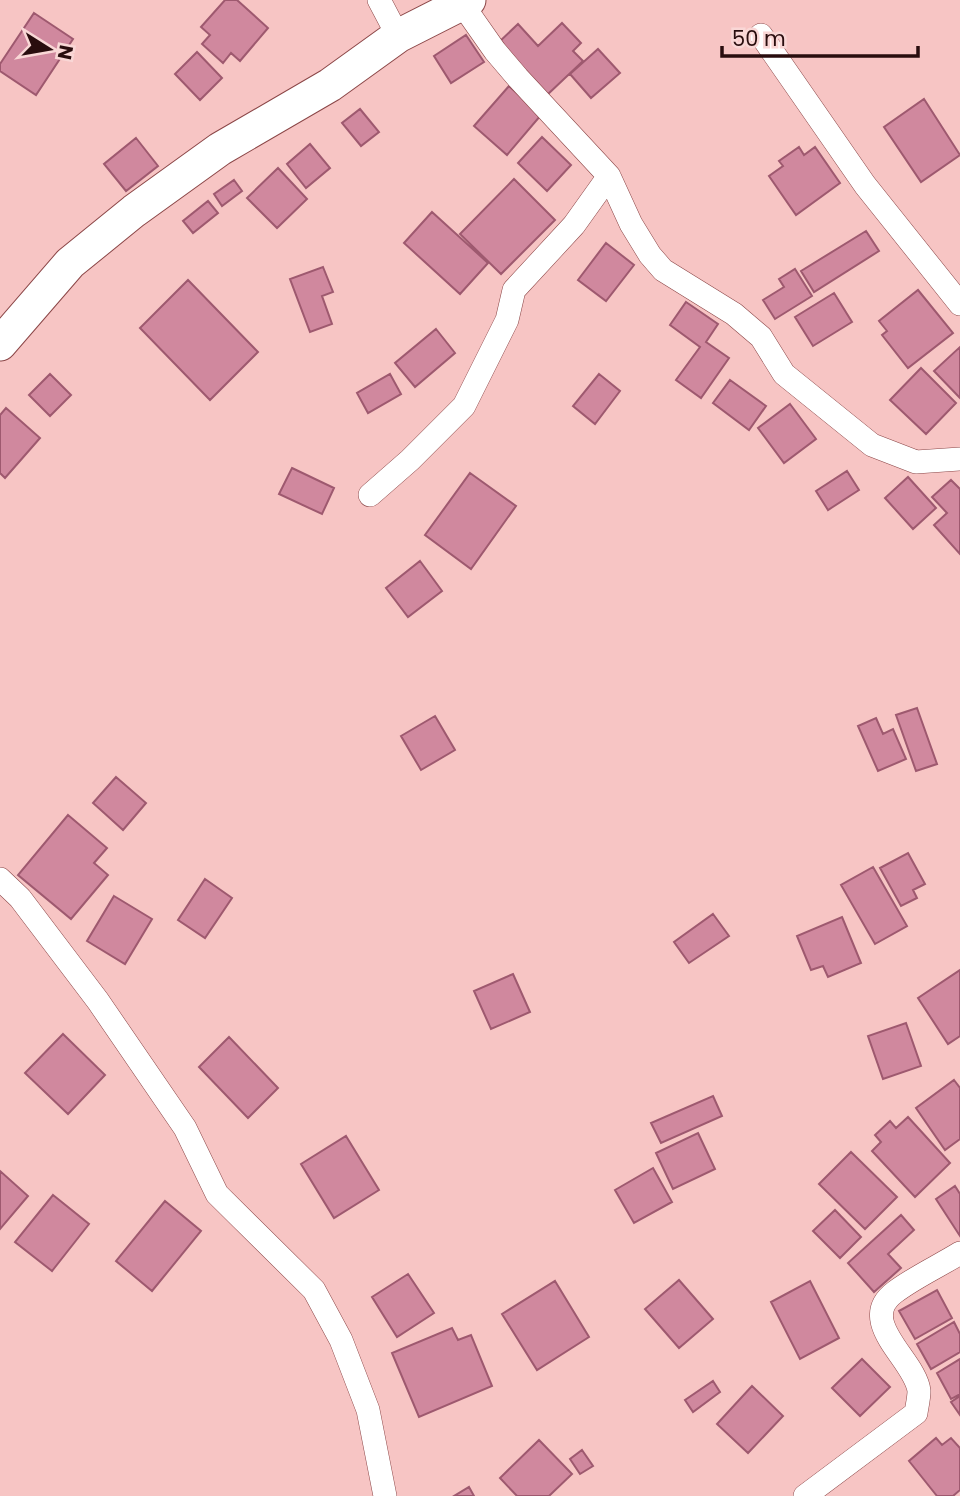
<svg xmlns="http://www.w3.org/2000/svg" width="960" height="1496" font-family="Poppins,sans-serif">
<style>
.building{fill:#d0889e;stroke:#9e596f;stroke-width:2}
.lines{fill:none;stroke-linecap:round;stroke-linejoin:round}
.street-casing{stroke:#8b4647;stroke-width:24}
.secondary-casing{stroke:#8b4647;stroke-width:35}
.street{stroke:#fff;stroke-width:23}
.secondary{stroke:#fff;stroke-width:33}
</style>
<rect width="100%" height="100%" fill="#f7c5c4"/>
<!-- building -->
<path class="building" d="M225 0H237L268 28 240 61 231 53 223 63 202 44 210 35 201 27Z
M34 13 73 39 36 95 0 71V64Z
M562 23 581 43 573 51 583 61 547 95 498 43 518 24 538 46Z
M466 35 484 62 451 83 434 56Z
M598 49 620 73 591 98 570 74Z
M197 52 222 78 200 100 175 74Z
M509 86 541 115 507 155 474 126Z
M924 99 960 155 921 182 884 127Z
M360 109 379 132 361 146 342 123Z
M542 137 571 165 547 191 518 163Z
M136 138 158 166 126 191 104 164Z
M310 144 330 168 306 188 287 164Z
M799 147 804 155 815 147 840 183 796 215 769 176 783 166 779 161Z
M278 168 307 199 277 228 247 198Z
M514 179 555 220 501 274 460 234Z
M234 180 242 191 222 206 214 194Z
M208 201 218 213 193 233 183 221Z
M432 212 488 263 460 294 404 243Z
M866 231 879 251 814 292 801 271Z
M606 243 634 265 606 301 578 280Z
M323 267 333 292 322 296 332 324 310 332 290 279Z
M795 269 812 296 775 319 763 300 784 287 779 279Z
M188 280 258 352 210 400 140 328Z
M918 290 953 333 908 368 882 335 887 331 879 321Z
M834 293 852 322 813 346 795 317Z
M686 302 718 324 706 342 729 358 701 398 676 380 700 347 670 325Z
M436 329 455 353 415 387 395 363Z
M960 347V398L934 371Z
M921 368 956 403 926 434 890 400Z
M50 374 71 395 50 416 29 395Z
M390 374 401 394 368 413 357 393Z
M599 374 620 391 595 424 573 406Z
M730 380 766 406 749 430 713 403Z
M790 404 816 439 784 463 758 428Z
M6 408 40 438 5 478 0 473V415Z
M292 468 334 488 322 514 279 494Z
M847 471 859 490 828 510 816 491Z
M470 473 516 506 471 569 425 535Z
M908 477 936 508 913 529 885 498Z
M951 480 960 489V554L934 525 947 513 932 497Z
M420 561 442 591 408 617 386 588Z
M917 708 937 764 916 771 896 715Z
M435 716 455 750 421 770 401 736Z
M876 718 883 734 893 729 906 759 878 771 858 726Z
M116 777 146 803 123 830 93 803Z
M68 815 107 848 94 863 108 875 71 919 18 875Z
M908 853 925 884 913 890 917 898 901 906 880 868Z
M873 867 907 926 875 944 841 885Z
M205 879 232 898 205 938 178 920Z
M114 896 152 919 125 964 87 941Z
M713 914 729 936 689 963 674 942Z
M842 917 861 963 828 977 823 966 811 970 797 936Z
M960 970V1036L948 1044 918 998Z
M513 974 530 1012 491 1029 474 991Z
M906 1023 921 1066 883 1079 868 1036Z
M63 1034 105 1075 68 1114 25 1073Z
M229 1037 278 1088 248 1118 199 1067Z
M954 1080 960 1088V1139L945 1150 916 1108Z
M713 1096 722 1116 661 1143 651 1123Z
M908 1117 950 1163 915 1197 872 1151 881 1142 875 1135 890 1121 896 1128Z
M698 1133 715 1169 673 1189 656 1153Z
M346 1136 379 1190 334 1218 301 1164Z
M851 1152 897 1197 865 1229 819 1184Z
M653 1168 672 1202 634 1223 615 1190Z
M0 1171 28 1196 0 1229Z
M955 1186 960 1194V1236L936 1199Z
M53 1195 89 1224 52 1271 15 1242Z
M165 1201 201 1231 152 1291 116 1261Z
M835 1210 861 1237 840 1258 813 1231Z
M901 1215 914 1230 888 1254 901 1268 874 1292 848 1263Z
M408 1274 434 1313 397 1337 372 1297Z
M679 1280 713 1319 679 1348 645 1309Z
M555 1281 589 1337 537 1370 502 1314Z
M810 1281 839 1338 800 1359 771 1302Z
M937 1290 952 1318 915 1339 899 1311Z
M954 1322 960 1334V1352L931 1369 917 1344Z
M452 1328 458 1340 471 1335 492 1386 419 1417 392 1353Z
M862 1359 890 1387 860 1416 832 1388Z
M960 1359V1394L951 1399 937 1373Z
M713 1381 720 1392 693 1412 685 1400Z
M752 1386 783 1416 748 1453 717 1424Z
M960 1396V1415L951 1402Z
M936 1438 942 1445 951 1438 960 1448V1490L953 1496H937L909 1461Z
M539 1440 572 1474 549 1496H517L500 1478Z
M582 1450 593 1466 580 1474 570 1459Z
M469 1487 474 1496H454Z"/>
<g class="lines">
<defs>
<path id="street" d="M379 0 398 36
M462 4 495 51 518 78 609 176 631 224 650 255 663 270 734 314 761 337 784 374 872 445 916 462 960 459
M761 35 865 185 960 304
M370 495 410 460 464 406 507 320 514 290 574 225 609 176
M0 879 20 898 98 1001 185 1128 217 1194 314 1290 341 1340 368 1410 385 1496
M805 1496 916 1413C917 1406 919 1398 919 1391 916 1360 855 1322 895 1292 915 1277 939 1266 960 1253"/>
<path id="secondary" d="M0 344 70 263 134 211 220 149 330 85 398 36 469 0"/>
</defs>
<!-- street casing -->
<use href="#street" class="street-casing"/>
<!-- secondary casing -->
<use href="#secondary" class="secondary-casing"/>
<!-- street -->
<use href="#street" class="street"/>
<!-- secondary -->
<use href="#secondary" class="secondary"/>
</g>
<!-- north arrow -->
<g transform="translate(49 49) rotate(101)" stroke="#f9d7d6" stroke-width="5" paint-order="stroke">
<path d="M0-5L12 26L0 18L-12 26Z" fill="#290d0e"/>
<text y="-10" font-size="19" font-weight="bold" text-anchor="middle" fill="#290d0e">N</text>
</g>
<!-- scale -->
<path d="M722 46v10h196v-10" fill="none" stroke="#290d0e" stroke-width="3.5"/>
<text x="732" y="46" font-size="21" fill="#290d0e" stroke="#f9d7d6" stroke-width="5" paint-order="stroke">50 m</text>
</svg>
